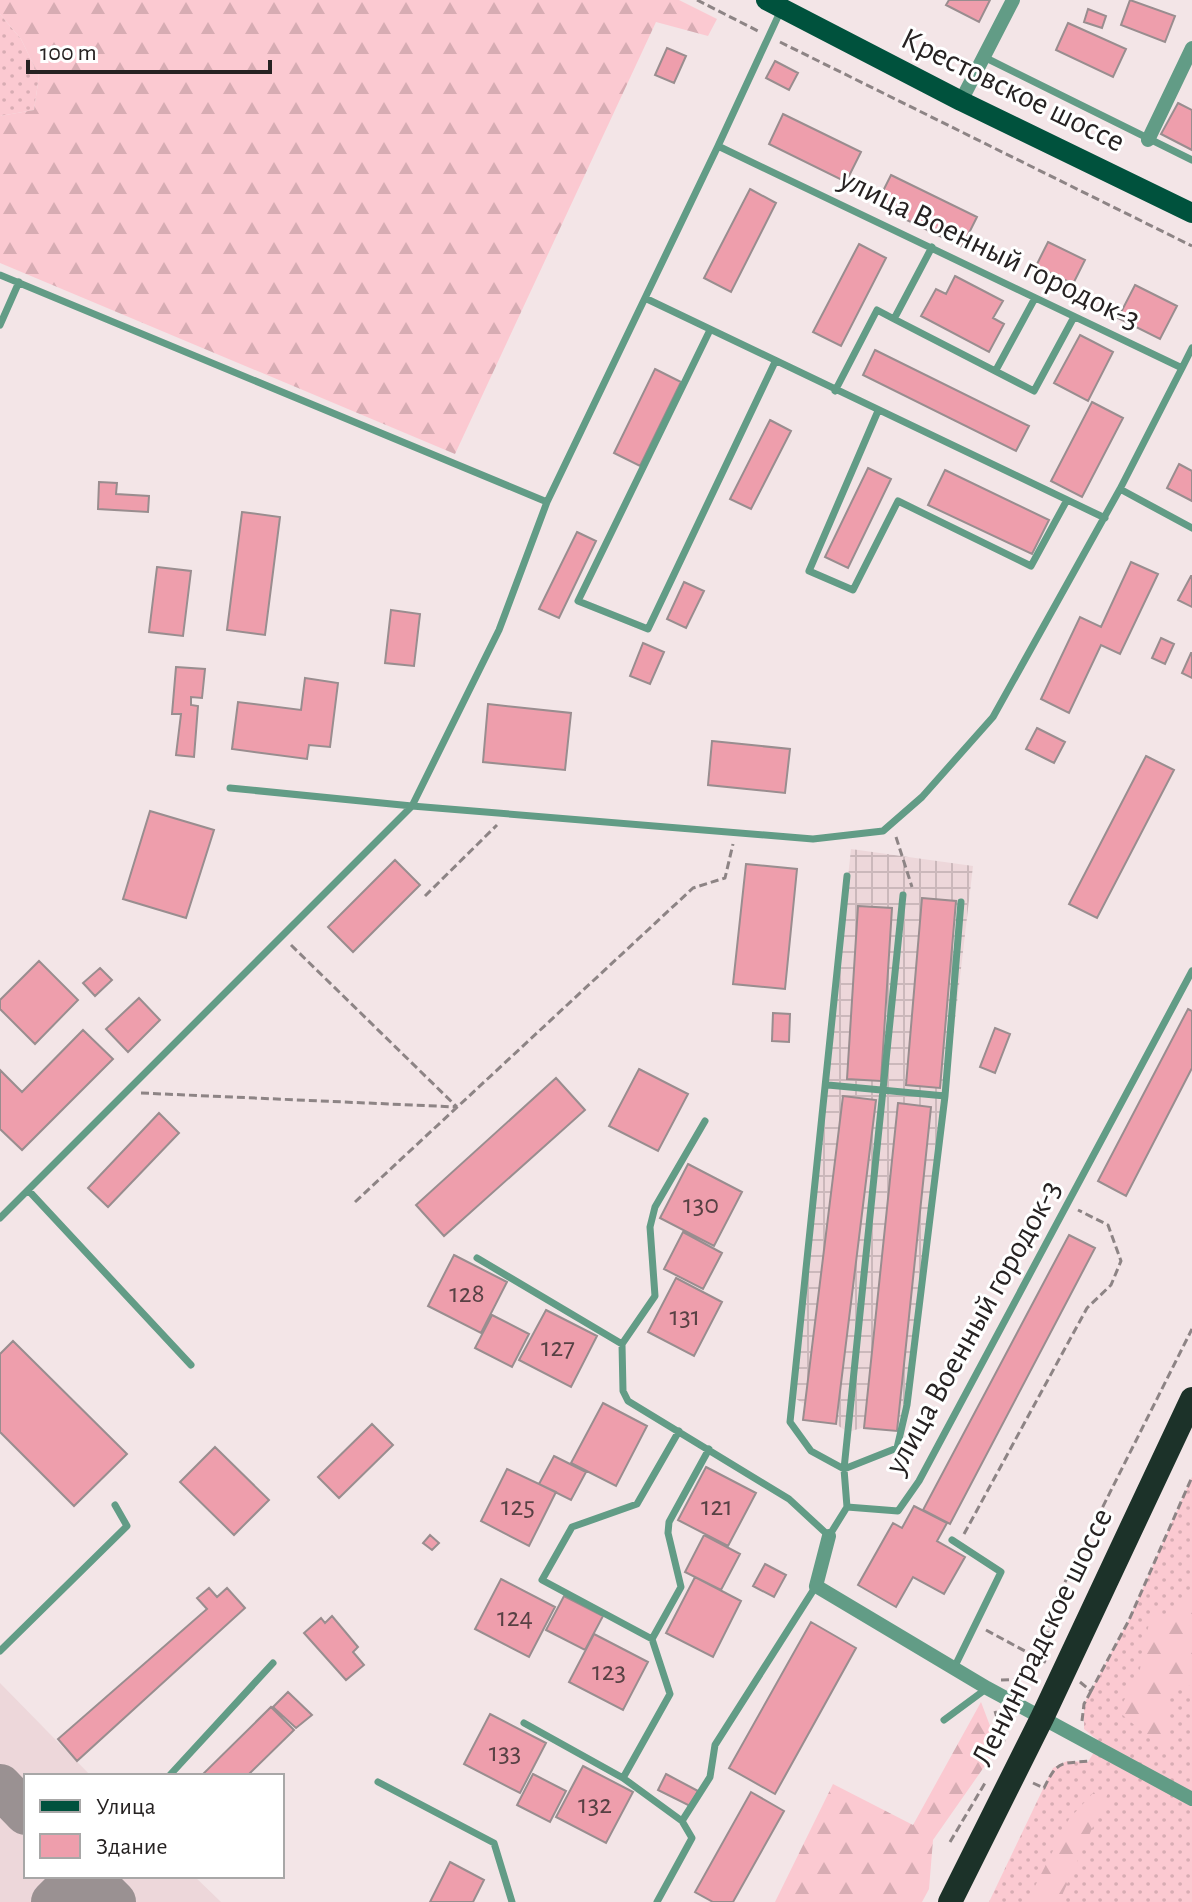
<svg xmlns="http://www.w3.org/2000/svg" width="1192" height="1902" font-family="'Alegreya Sans',sans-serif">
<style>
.built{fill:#edd7da}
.industrial{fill:url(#industrial-grid)}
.grass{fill:url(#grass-dots)}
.forest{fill:url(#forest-firs)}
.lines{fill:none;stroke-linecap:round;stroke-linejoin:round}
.taxiway{stroke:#9a9192;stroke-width:44}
.building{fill:#ee9eac;stroke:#998d8f;stroke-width:2}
.path{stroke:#8d8485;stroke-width:3;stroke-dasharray:8 4;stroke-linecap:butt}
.lane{stroke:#629c86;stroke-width:7}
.street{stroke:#629c86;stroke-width:14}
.primary{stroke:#00523d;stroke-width:20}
.highway{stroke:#1c3229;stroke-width:24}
.labels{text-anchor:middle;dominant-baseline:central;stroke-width:6;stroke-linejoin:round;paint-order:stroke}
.number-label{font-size:28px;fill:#584144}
.street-label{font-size:32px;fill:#262222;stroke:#fff}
</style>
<defs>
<pattern id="industrial-grid" width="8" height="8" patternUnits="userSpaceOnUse" patternTransform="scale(2)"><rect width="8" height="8" fill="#edd7da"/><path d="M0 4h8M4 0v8" fill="none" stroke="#cbb8bb"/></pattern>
<pattern id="grass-dots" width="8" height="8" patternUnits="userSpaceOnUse" patternTransform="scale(2)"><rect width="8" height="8" fill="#fbc9d1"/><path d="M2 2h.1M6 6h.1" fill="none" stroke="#d7acb3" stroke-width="1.8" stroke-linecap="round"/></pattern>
<pattern id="forest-firs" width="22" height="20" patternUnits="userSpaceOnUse" patternTransform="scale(2)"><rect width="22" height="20" fill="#fbc9d1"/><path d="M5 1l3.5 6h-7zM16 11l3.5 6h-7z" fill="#d7acb3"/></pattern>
</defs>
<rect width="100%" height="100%" fill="#f3e5e7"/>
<!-- built -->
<path class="built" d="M0 1683 91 1776H26V1876H194L221 1902H0Z"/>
<!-- industrial -->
<path class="industrial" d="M851 849 973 866 909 1414 848 1432 793 1397Z"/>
<!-- grass -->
<path class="grass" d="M0 14 21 39 39 76 34 110 0 116Z
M1192 1477V1902H989L1053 1768 1067 1761 1088 1762 1100 1742 1084 1729V1704L1129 1620Z"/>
<!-- forest -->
<path class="forest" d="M0 0H679L717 19 708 36 656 22 455 454 0 263V116L34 110 39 76 21 39 0 14Z
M1192 1594V1685L1170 1691 1166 1699 1170 1739 1164 1744 1153 1741 1118 1711 1139 1674 1150 1618 1174 1615Z
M981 1702 998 1747 933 1840 929 1889 922 1902H775L833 1784 913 1825Z
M1109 1791 1059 1902H1027L1069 1819 1094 1792Z"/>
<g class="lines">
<!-- taxiway -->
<path class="taxiway" d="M0 1786 26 1813
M88 1876 114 1902
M53 1902 79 1876"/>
</g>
<!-- building -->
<path class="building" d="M949 0H990L979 22 946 5Z
M1130 0 1175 16 1165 42 1121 25Z
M1088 9 1106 16 1102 28 1084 22Z
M1068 23 1126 49 1113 77 1056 50Z
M667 48 686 56 674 83 655 75Z
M775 61 798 73 789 90 766 78Z
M1178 103 1192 110V150L1161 134Z
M783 114 861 152 846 182 769 144Z
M891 175 977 217 962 247 876 205Z
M750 189 776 203 731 292 704 278Z
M1048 242 1085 260 1073 284 1036 266Z
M859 244 886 258 841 346 813 332Z
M955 276 1003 301 993 318 1004 324 989 352 921 316 936 289 946 294Z
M1135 285 1177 306 1160 339 1118 318Z
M1080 335 1113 352 1088 401 1054 383Z
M875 350 1029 426 1016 451 863 375Z
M655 369 681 382 640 466 614 453Z
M1092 402 1123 418 1082 497 1051 481Z
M770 420 791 431 751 509 730 499Z
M1179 464 1192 471V501L1167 488Z
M868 468 891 479 848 568 825 557Z
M945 470 1049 520 1032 554 928 505Z
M99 482 117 483 116 494 149 496 148 512 98 509Z
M242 512 280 517 265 635 227 630Z
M577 532 596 541 559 618 539 609Z
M1131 562 1158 574 1120 654 1101 645 1069 713 1041 699 1080 617 1101 627Z
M157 567 191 571 183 636 149 632Z
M1191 576H1192V607L1178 600Z
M684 582 704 591 686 628 667 619Z
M391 610 420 614 414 666 385 663Z
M1161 638 1174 644 1165 664 1152 658Z
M643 643 664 652 650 684 630 676Z
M1191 653H1192V678L1182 673Z
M176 667 205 669 202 698 191 697V705L198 706 194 757 176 755 181 714H172Z
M305 678 338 683 330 747 309 745 307 759 232 749 238 702 301 710Z
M488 704 571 713 565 770 483 762Z
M1037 728 1065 742 1054 763 1026 749Z
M712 741 790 749 785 793 708 785Z
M1146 756 1174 770 1097 918 1069 904Z
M150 811 214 830 186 918 123 899Z
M395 860 420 885 353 952 328 927Z
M746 864 797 869 785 989 733 984Z
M922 898 956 901 940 1088 906 1085Z
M858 906 892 908 881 1081 847 1079Z
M39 961 78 1000 35 1044 0 1009V1000Z
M100 968 112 980 95 996 83 983Z
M139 998 160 1020 128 1052 106 1029Z
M1188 1009 1192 1011V1068L1126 1196 1098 1181Z
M773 1013 790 1014 789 1042 772 1041Z
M995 1028 1010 1034 995 1073 980 1067Z
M83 1030 113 1059 22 1150 0 1129V1070L22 1092Z
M639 1069 688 1094 658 1151 609 1126Z
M556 1078 585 1110 444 1236 416 1205Z
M843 1096 876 1100 836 1424 803 1420Z
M898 1103 931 1107 897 1431 864 1428Z
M159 1113 179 1133 108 1207 88 1188Z
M688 1164 742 1192 714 1246 660 1218Z
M683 1232 722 1253 703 1289 664 1269Z
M1069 1235 1095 1248 950 1524 923 1510Z
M454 1255 507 1282 481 1333 428 1306Z
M676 1278 722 1302 694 1356 648 1332Z
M546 1310 597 1336 571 1387 519 1360Z
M492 1315 529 1334 512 1367 475 1348Z
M13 1341 127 1454 74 1506 0 1432V1354Z
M603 1403 647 1426 616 1486 571 1463Z
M372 1424 393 1445 339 1498 318 1477Z
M215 1447 269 1500 234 1535 180 1482Z
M554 1456 586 1472 571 1500 539 1484Z
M706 1467 756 1493 728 1546 678 1520Z
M507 1469 556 1492 529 1546 481 1521Z
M914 1506 947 1523 937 1541 965 1557 944 1594 913 1577 896 1607 858 1585 893 1523 902 1528Z
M430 1535 439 1543 432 1550 423 1543Z
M704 1535 740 1554 721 1590 685 1572Z
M765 1564 786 1575 774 1597 753 1586Z
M695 1577 741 1601 713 1657 666 1633Z
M501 1579 555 1607 529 1657 475 1629Z
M209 1588 217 1597 227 1588 245 1608 77 1761 58 1739 207 1609 197 1598Z
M564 1596 603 1616 585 1650 546 1630Z
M332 1616 358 1647 353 1652 364 1665 346 1680 304 1633 321 1618 325 1623Z
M811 1622 856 1648 775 1794 729 1768Z
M594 1634 648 1662 623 1710 569 1682Z
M288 1692 312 1715 296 1728 273 1707Z
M271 1707 294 1730 247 1776H206L203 1774Z
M490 1714 546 1743 520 1793 464 1764Z
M583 1766 633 1792 606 1843 556 1817Z
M533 1774 566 1791 550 1822 517 1805Z
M666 1774 698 1791 690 1806 658 1790Z
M751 1792 784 1811 733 1902H713L695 1892Z
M450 1862 484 1880 473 1902H430Z"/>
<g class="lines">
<!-- path -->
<path class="path" d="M697 0 758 31
M780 42 1192 246
M896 837 912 887
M425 896 497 825
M291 945 457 1107
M141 1093 457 1107
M355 1202 693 888 725 878 733 844
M964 1534 1087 1308 1111 1285 1121 1261 1108 1225 1078 1210
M986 1630 1047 1663
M1001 1680 1029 1679 1040 1660 1057 1598 1192 1329
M1080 1682 1091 1691 1129 1620 1192 1477
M995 1711 1005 1745
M1082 1721 1084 1704 1091 1691
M1033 1783 1044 1788C1058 1759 1061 1764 1089 1761
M950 1842 985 1783"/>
<!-- lane -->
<path class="lane" d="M781 10 718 146 1182 368 1120 489 1192 528
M984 57 1192 160
M0 275 547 502
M647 299 1105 518
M894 319 1034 391 1074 317
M0 325 19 282
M710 330 578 601 648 629 775 362
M1182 368 1192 348
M996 370 1035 298
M835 391 877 310 894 319 932 247
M878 411 809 571 853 590 898 501 1031 566 1067 500
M230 788 412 806 499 630 547 502 718 146
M847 876 790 1422 811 1451 844 1469 897 1448 907 1405 945 1096 961 902
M828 1085 945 1096
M28 1190 191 1365
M0 1218 412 806 813 839 883 831 922 797 993 717 1120 489
M477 1258 622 1344 623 1391 628 1401 789 1499 829 1536 847 1507 898 1511 919 1481 1192 971
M622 1344 655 1296 650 1227 655 1207 705 1121
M847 1507 844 1469 903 895
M952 1540 1001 1572 954 1668
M652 1639 542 1580 572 1527 637 1504 679 1431
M0 1651 127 1526 115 1505
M944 1720 986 1689
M524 1723 623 1778 682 1821
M169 1776 273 1663
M623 1778 670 1694 652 1639 681 1587 668 1533 669 1522 709 1449
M378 1782 494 1843 512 1902
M657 1902 692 1838 682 1821 710 1777 715 1745 816 1586"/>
<!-- street -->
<path class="street" d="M961 101 1013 0
M1148 140 1192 48
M829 1536 816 1586 987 1688 1192 1799"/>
<!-- primary -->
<path class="primary" d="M766 0 961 101 1192 213"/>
<!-- highway -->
<path class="highway" d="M950 1902 1042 1718 1192 1399"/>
</g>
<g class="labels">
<!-- number labels -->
<g class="number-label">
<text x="701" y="1205">130</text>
<text x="467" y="1294">128</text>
<text x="685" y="1317">131</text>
<text x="558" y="1348">127</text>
<text x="518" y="1507">125</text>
<text x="717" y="1507">121</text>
<text x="515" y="1618">124</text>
<text x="609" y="1672">123</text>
<text x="505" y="1753">133</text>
<text x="595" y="1805">132</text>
</g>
<!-- street labels -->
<g class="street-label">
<text transform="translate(1013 90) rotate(26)">Крестовское шоссе</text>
<text transform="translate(990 249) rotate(26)">улица Военный городок-3</text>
<text transform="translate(973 1327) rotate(-61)">улица Военный городок-3</text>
<text transform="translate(1042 1637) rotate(-64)">Ленинградское шоссе</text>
</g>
</g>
<!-- legend -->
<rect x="24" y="1774" width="260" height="104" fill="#ffffff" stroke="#a8a7a7" stroke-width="2"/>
<rect x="40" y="1800" width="40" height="12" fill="#00523d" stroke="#a8a7a7" stroke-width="2"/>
<text x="96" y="1814" font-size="24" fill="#262222">Улица</text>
<rect x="40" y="1834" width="40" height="24" fill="#ee9eac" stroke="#a8a7a7" stroke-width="2"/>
<text x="96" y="1854" font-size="24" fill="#262222">Здание</text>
<!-- scale -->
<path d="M28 60v12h242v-12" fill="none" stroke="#262222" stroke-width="4"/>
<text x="40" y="60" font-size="24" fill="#262222" stroke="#ffffff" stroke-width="6" paint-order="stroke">100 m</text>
</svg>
